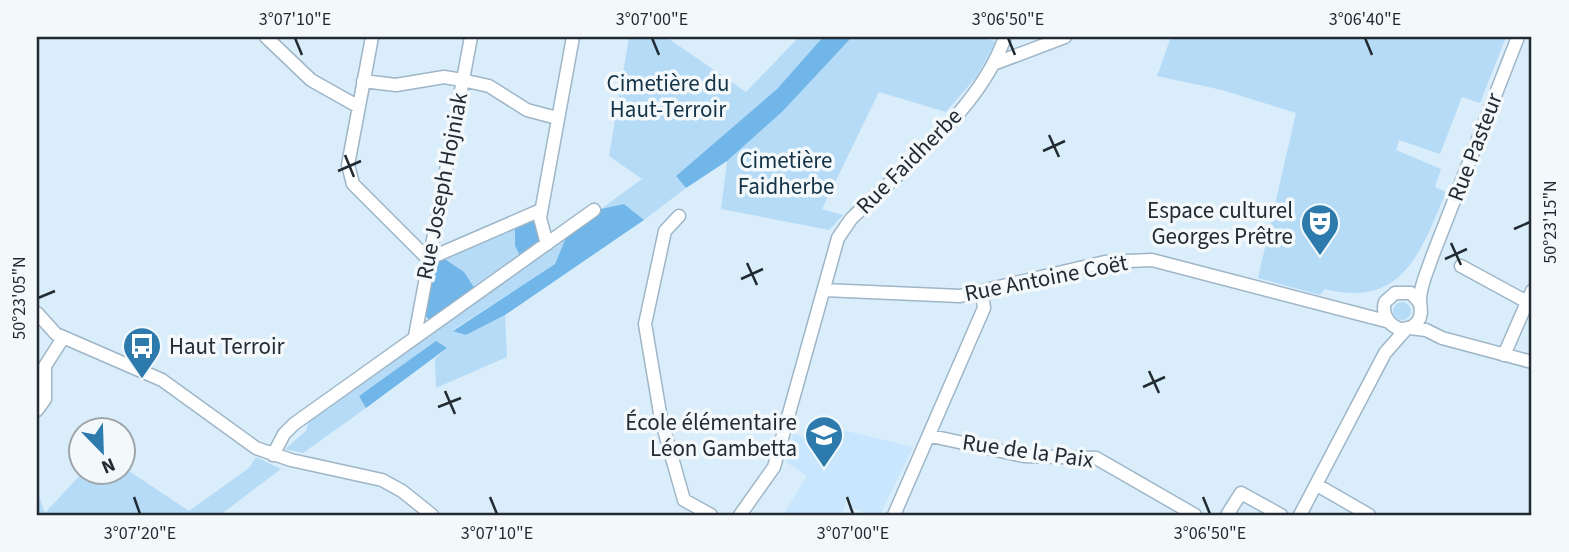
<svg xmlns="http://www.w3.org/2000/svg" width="1569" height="552" font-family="'Source Sans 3',sans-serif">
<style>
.built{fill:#c8e7fe}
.green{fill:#b6dbf7}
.forest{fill:#70b6e8}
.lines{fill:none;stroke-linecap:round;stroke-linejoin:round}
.minor-casing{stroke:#9eb6c7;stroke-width:15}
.minor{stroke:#fff;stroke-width:12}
.ticks{fill:none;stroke:#222b32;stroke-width:2.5}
.labels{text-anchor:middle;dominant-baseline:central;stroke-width:7;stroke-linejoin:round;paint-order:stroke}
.park-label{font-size:23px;fill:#143347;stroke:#f3f8fb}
.street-label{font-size:23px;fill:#222b32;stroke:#f3f8fb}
.poi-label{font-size:23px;fill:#222b32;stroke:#f3f8fb;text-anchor:end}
.neatline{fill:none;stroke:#222b32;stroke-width:2.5}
.ticks-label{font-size:18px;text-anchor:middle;fill:#222b32}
</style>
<rect width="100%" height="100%" fill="#d9edfb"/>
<!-- built -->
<path class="built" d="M809 422 913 447 880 515H869L850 507 852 502 846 499 842 515H783L807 476 786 462 793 434 805 437Z"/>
<!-- green -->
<path class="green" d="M629 37H666L746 92 799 37H823L777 89 676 176 686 188 644 220 624 204 601 209 642 179 609 156Z
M852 37H983L996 42 977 76 946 112 879 92 822 209 843 215 829 230 721 209 727 161 782 112Z
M1171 37H1506L1480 103 1462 97 1440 154 1399 140 1396 150 1441 169 1435 187 1446 192C1421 251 1403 309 1325 289L1320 295 1258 278 1296 113 1222 90 1157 76Z
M515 226 521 257 475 289 443 258Z
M567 235 555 264 453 330 466 335 505 315 507 357 436 388 435 359 447 348 359 395 366 408 303 453 285 449 306 431 310 418Z
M1393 311a9 9 0 1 1 18 0a9 9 0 1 1-18 0Z
M256 457 281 469 220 515H37V491L45 513 83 472H122L123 467 189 511 249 468Z"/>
<!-- forest -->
<path class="forest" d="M823 37H852L782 112 727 161 686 188 676 176 777 89Z
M624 204 644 220 505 315 466 335 453 331 555 264 567 235 601 209Z
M536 216 542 242 521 257 515 246V226Z
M443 258 464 272 475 289 431 321 425 316 435 261Z
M436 341 447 348 366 408 359 396Z"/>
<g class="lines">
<defs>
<path id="minor" d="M266 37 311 80 359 107
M372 37 348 165 353 184 428 259 541 210
M996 63 1065 37
M363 81 396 85 444 77 462 80 489 86 527 110 557 118
M679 216 665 231 645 324 661 419 684 500 711 515
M547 244 540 218 573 37
M1461 266 1527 302
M824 290 960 296 1105 262 1152 260 1386 321
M1420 303 1411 293H1395L1385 302C1379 322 1404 340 1418 321 1423 314 1420 307 1420 300 1420 285 1428 270 1432 257L1518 37
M37 313 56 334 162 380 256 448 291 460 382 480 402 491 432 515
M1410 328 1426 330 1442 338 1532 362
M415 336 471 37
M1504 355 1532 291
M37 410 45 399V366L63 338
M931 436 1024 456 1096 458 1195 515
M273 455 284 434 294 424 594 210
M1317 485 1369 515
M740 515 774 467 838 238 851 219C904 167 981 108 1005 37
M894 515 984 308 982 291
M1227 515 1241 493 1281 515
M1300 515 1385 353 1407 328"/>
</defs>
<!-- minor casing -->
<use href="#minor" class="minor-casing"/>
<!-- minor -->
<use href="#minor" class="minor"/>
</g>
<!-- ticks -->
<path class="ticks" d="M295 38 302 55M652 38 659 55M1008 38 1015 55M1365 38 1372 55M1049 135 1059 157M1043 151 1065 141M345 155 354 177M338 171 361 161M1514 229 1530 222M1451 243 1461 265M1445 259 1467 249M747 263 757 285M741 279 763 269M38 298 55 291M1149 371 1159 393M1143 387 1165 377M445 391 455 414M438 407 461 398M134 497 140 514M490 497 497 514M847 497 853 514M1203 497 1210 514"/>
<!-- icons -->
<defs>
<symbol id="theatre-pin" viewBox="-11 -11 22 30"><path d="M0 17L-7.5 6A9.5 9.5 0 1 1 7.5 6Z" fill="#2d7bad" stroke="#f3f8fb"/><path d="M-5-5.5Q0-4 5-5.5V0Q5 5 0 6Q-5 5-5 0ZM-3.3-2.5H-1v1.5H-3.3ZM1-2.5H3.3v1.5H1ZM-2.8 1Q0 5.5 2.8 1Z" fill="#fff"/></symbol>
<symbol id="bus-pin" viewBox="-11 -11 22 30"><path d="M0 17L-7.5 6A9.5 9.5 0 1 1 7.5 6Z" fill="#2d7bad" stroke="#f3f8fb"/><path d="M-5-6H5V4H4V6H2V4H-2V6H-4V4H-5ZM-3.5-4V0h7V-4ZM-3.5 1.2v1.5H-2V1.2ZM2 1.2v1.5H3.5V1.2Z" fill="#fff"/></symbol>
<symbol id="school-pin" viewBox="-11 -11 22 30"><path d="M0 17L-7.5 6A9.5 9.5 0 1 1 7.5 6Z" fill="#2d7bad" stroke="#f3f8fb"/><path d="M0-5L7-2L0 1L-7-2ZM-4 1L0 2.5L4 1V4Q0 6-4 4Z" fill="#fff"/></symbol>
</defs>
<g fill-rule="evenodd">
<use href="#theatre-pin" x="1298" y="201" width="44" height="60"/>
<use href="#bus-pin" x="120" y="324" width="44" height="60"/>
<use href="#school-pin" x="802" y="413" width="44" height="60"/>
</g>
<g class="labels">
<!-- park labels -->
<g class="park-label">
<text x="668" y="83">Cimetière du<tspan x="668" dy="26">Haut-Terroir</tspan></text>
<text x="786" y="160">Cimetière<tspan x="786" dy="26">Faidherbe</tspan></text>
</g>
<!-- street labels -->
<g class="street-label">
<text transform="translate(1475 147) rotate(-69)">Rue Pasteur</text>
<text transform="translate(909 161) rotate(-45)">Rue Faidherbe</text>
<text transform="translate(442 186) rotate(-79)">Rue Joseph Hojniak</text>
<text transform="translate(1046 278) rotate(-11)">Rue Antoine Coët</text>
<text transform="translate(1028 451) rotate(8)">Rue de la Paix</text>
</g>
<!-- poi labels -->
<g class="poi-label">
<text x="1293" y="210">Espace culturel<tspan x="1293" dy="26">Georges Prêtre</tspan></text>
<text x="169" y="346" text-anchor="start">Haut Terroir</text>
<text x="797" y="422">École élémentaire<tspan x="797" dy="26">Léon Gambetta</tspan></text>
</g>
</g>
<!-- border -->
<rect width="1569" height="552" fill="none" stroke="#f3f8fb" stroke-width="77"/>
<!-- north arrow -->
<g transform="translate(102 451) rotate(157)"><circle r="33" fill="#f3f8fb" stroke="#9fa6ab" stroke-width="2"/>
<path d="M0-5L12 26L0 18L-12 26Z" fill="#2d7bad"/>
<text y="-10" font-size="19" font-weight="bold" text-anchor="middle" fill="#222b32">N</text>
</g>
<rect x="38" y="38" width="1492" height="476" class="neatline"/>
<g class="ticks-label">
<text x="295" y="25">3°07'10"E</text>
<text x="652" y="25">3°07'00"E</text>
<text x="1008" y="25">3°06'50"E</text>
<text x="1365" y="25">3°06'40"E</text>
<text transform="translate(1550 222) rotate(-90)" y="6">50°23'15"N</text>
<text transform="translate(19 298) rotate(-90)" y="6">50°23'05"N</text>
<text x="140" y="539">3°07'20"E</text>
<text x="497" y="539">3°07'10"E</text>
<text x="853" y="539">3°07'00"E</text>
<text x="1210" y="539">3°06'50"E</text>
</g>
</svg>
